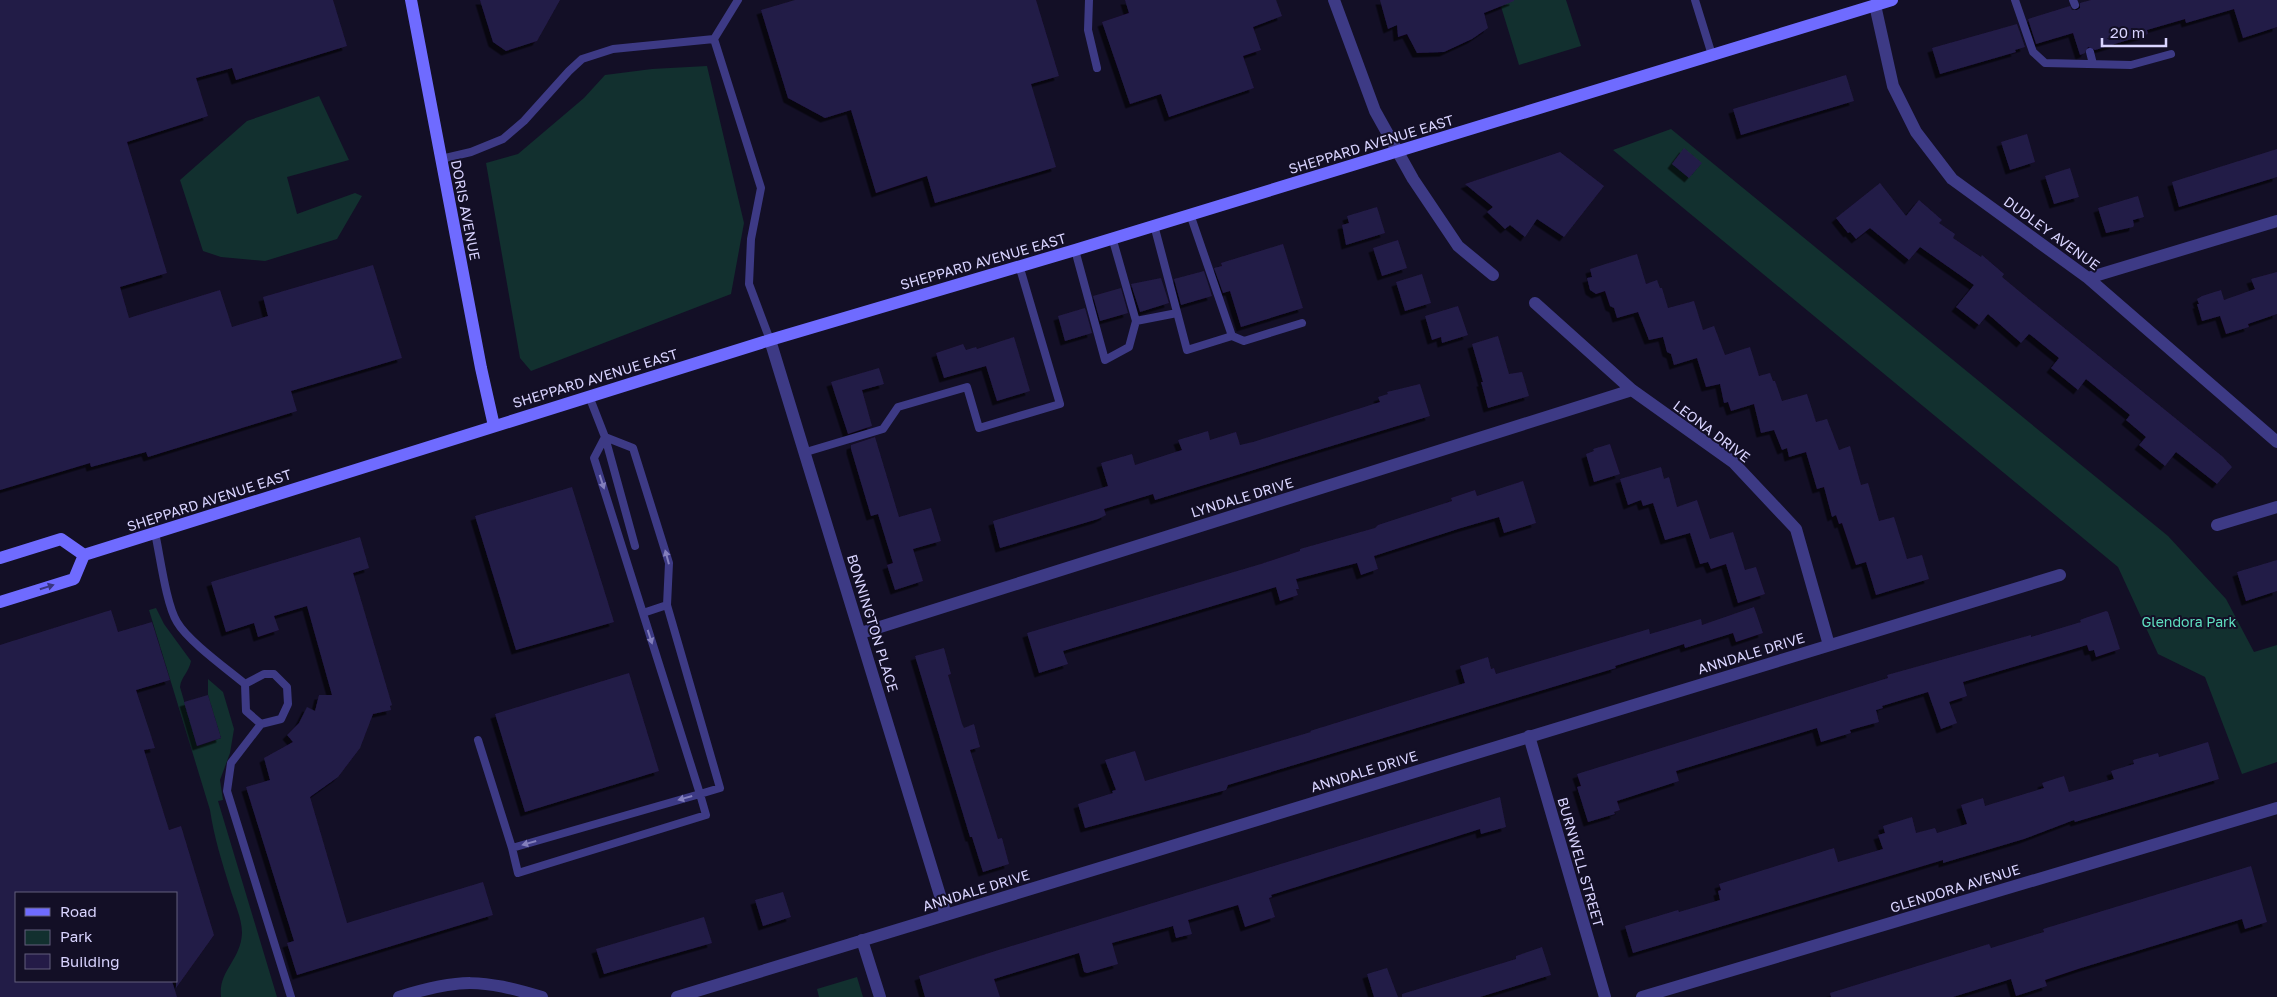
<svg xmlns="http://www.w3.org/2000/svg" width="2277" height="997" font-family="'Golos Text',sans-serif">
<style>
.green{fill:#12302f}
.building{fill:#241b47;filter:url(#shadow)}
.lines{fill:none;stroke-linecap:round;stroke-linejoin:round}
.lane{stroke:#3d3a85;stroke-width:8}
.street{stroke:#3d3a85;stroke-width:12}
.secondary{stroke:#6f6bff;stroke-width:12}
.oneway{fill:#837fbc}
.oneway2{fill:#38347d}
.labels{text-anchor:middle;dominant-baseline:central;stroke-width:4;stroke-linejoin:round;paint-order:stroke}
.street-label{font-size:14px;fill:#d9d4ff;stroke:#130f26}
.park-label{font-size:14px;fill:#5fe0c0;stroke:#130f26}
</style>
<defs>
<filter id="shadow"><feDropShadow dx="-4.5" dy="4.5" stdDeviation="0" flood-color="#0009"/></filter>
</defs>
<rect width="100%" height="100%" fill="#130f26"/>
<!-- green -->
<path class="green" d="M1499 0H1566L1581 46 1519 65Z
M707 66 744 223 731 294 531 371 520 358 486 163 518 154 584 98 605 75 652 69Z
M319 96 349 160 287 177 297 214 355 193 362 196 337 239 265 261 221 257 203 251 180 180 247 121Z
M1671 129 2168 536 2226 599 2254 652 2277 645V762L2242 774 2205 677 2158 654 2118 567 1613 150Z
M156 608 164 624 191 661C189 672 181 677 180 687L197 746 221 738 208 695V679L223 692 234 729 230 753 220 780 223 800 218 801 277 997H221C218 971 241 960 242 933 242 918 234 902 230 888 222 862 214 837 210 810L149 610Z
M857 977 863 997H819L817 989Z"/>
<!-- building -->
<path class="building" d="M0 0H333L347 46 236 80 232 68 196 78 208 116 127 142 167 273 120 287 129 318 220 290 232 327 268 316 263 297 373 265 402 358 291 391 297 411 148 457 146 452 91 467 90 463 0 490Z
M480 0H560L537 41 506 51 493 42Z
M795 0H1036L1059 76 1031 84 1056 167 935 203 927 176 876 193 851 110 825 118 788 98 761 10Z
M1125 0H1276L1282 16 1253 27 1261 50 1243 56 1254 88 1169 117 1161 94 1130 104 1102 22 1129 13Z
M1380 0H1514V1L1484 13 1488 28 1472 39 1444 52 1417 53 1407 34 1398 37 1397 25 1388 29Z
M2091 0H2277V27L2243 38 2234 9 2186 23 2185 19 2147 30 2148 34 2095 50 2088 47 2085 53 2080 55 2073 33 2036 44 2028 19 2070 6 2072 10H2077L2080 8V3Z
M2017 24 2025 47 2015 50 2016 52 1940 74 1932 48Z
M1846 75 1854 101 1741 135 1733 109Z
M2027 134 2035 162 2010 170 2001 142Z
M1684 148 1702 163 1689 178 1672 164Z
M2277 149V177L2179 207 2172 182Z
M1560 152 1604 186 1564 237 1537 219 1525 237 1510 225 1505 229 1487 212 1493 207 1465 184Z
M2070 168 2079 197 2054 204 2045 176Z
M1880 183 1906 216 1919 200 1942 220 1939 223 1955 234 1953 238 1981 257 1982 255 2004 274 2002 277 2026 297 2223 457 2232 467 2217 484 2176 452 2165 466 2139 445 2146 437 2126 420 2130 415 2086 379 2078 390 2051 368 2059 358 2032 336 2029 334 2021 343 1988 314 1979 325 1956 307 1974 285 1920 247 1909 260 1870 228 1856 239 1850 232 1848 233 1836 218Z
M2138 196 2144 217 2133 220 2134 225 2133 227 2106 233 2098 208Z
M1377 207 1385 233 1346 245 1342 225 1349 223 1347 216Z
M1398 240 1407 268 1382 276 1373 248Z
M1283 244 1303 308 1241 327 1230 291 1223 293 1214 268 1222 266 1221 263Z
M1637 254 1646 284 1657 280 1660 288H1662L1668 308 1694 301 1703 330 1714 326 1725 355 1750 347 1759 376 1770 373 1773 381H1775L1782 401 1807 394 1816 422 1827 419 1839 450 1850 446 1861 485 1868 483 1879 521 1894 517 1907 559 1922 555 1929 579 1876 595 1866 562 1856 565 1842 523 1839 524 1836 515 1832 517 1824 487 1817 489 1806 452 1789 457 1787 448 1782 450 1774 430 1761 433 1754 404 1731 411 1728 402 1724 403 1720 384 1706 387 1697 358 1674 365 1671 354 1667 352 1663 337 1649 340 1638 312 1617 318 1614 308 1610 306 1605 291 1596 294 1590 290 1587 278 1592 277 1590 269Z
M1204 271 1212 296 1181 305 1174 279Z
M2277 272V314L2248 324 2249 327 2226 334 2220 316 2202 321 2197 304H2199L2197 299 2202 296 2221 290 2224 300 2255 289 2251 279Z
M1422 274 1431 303 1405 311 1396 282Z
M1161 278 1169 303 1140 312 1131 284Z
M1121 288 1128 313 1100 321 1093 296Z
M1458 306 1468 335 1442 343 1441 337 1432 340 1425 316Z
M1085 308 1092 333 1065 341 1058 316Z
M1498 336 1509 374 1522 372 1529 396 1488 408 1481 382H1483L1472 344Z
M1014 337 1030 391 997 401 986 366 944 378 936 353 963 344 966 350 976 347 977 349Z
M879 368 884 384 862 390 872 426 848 434 831 382Z
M1420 384 1430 416 1155 500 1153 494 1104 509 1106 515 1098 519 1000 548 993 521 1108 486 1101 463 1132 454 1135 465 1182 450 1178 440 1208 431 1210 440 1236 432 1240 445 1253 442 1380 402 1378 397 1388 394 1387 392Z
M875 437 899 517 931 508 941 541 913 549 923 581 895 590 887 565 893 563 878 514 871 516 851 449V445Z
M1610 444 1620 474 1594 482 1586 454 1594 451 1593 449Z
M1661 467 1664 479 1669 477 1677 507 1697 500 1710 539 1733 532 1745 570 1756 567 1765 594 1738 603 1726 564 1711 569 1708 562 1700 564 1690 533 1665 540 1653 503 1643 506 1641 500 1628 505 1620 479Z
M1523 481 1536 523 1504 533 1499 517 1461 528 1374 556 1378 569 1361 575 1357 563 1296 579 1299 589H1296L1298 595 1280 601 1276 587 1063 651 1068 664 1039 673 1027 633 1261 564 1300 551V549L1375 528 1378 525 1452 501 1451 498 1475 490 1477 496Z
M572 487 614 622 516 650 475 516Z
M360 537 369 568 353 573 392 705 390 706 391 710 373 714 360 748 338 777 310 797 347 923 483 882 493 915 297 975 287 943 294 941 246 787 270 780 264 758 293 742 287 735 299 723 307 707 315 711 319 695H332L307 606 274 616 279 630 258 637 254 623 226 632 211 582Z
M2277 560V591L2246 601 2237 572Z
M1754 607 1763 633 1736 642 1733 633 1685 648 1684 644 1615 666 1616 668 1596 674 1228 785 1226 790 1085 828 1078 804 1113 793 1112 791 1116 790 1105 760 1135 751 1145 781 1311 732 1310 731 1465 683 1460 666 1488 657 1491 669 1494 668 1496 674 1649 629 1650 634 1701 619 1702 625Z
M111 610 118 632 152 622 170 680 136 690 155 748 144 750 169 830 181 826 214 935 176 988V893H16V981H172L177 997H0V645Z
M2106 611 2108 612 2120 649 2096 657 2094 650 2089 651 2087 645 1963 682 1967 696 1949 702 1957 723 1941 729 1928 692 1882 706 1883 708 1876 710 1879 722 1850 730 1851 733 1821 742 1817 728 1676 771 1679 781 1617 801 1620 810 1614 812 1615 814 1588 822 1577 787 1581 786 1577 774 1888 678 1887 675 2031 635V637L2081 622 2080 620 2088 617Z
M944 648 951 674 948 675 962 724 964 728 974 724 980 747 970 750 998 839 1002 838 1009 864 983 872 972 837H970L915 656Z
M629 673 659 771 525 812 495 714Z
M208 695 221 738 197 746 184 702Z
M2208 742 2219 779 2075 822 2074 820 2024 839 1943 863V860L1633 953 1625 926 1678 910 1679 912 1720 900 1718 891 1721 890 1719 884 1834 848 1838 862 1883 849 1878 835 1885 833 1883 826 1912 817 1916 833 1935 828 1937 833 1967 824 1961 805 1983 798 1985 806 2044 788 2042 783 2064 776 2069 792 2114 779 2111 771 2134 764 2133 760 2158 753 2159 757Z
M1500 797 1506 827 1481 834 1480 829 1271 895 1272 897 1269 898 1275 917 1245 927 1238 905 1188 920 1192 934 1176 938 1173 926 1112 943 1118 964 1087 973 1084 972 1079 953 994 979 1000 997H925L919 976 992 952Z
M2251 866 2267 922 2245 929 2242 919 2081 968 2045 980 2047 986 2016 996 2011 979 1953 997H1831L1830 993 1895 973 1989 944 1991 948 2044 932 2043 929Z
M783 892 791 917 763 926 755 900Z
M704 917 712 943 604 974 596 949Z
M1542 947 1551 975 1480 997H1402V994L1516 959V956Z
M1387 968 1398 997H1374L1367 974Z"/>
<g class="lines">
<!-- lane -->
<path class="lane" d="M738 0 714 39 761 188 751 239 749 284 770 340
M1089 0 1088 30 1097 68
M1695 0 1712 55
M2015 0 2033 52 2045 63 2131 65 2171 54
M2073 0 2075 5
M2090 52 2093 64
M441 159 471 152 503 139 524 121 569 71 582 59 613 49 714 39
M1154 225 1187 350 1232 336 1190 214
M1075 250 1105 360 1129 347 1136 321 1112 237
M1136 321 1177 313
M1232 336 1244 341 1302 323
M589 396 605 437 635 546
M605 437 594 458 700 794 512 848 518 873 706 815 700 794 720 788 667 605 669 563 633 448 605 437
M806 452 883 429 898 407 967 387 979 428 1060 404 1019 265
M155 533C160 555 166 604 177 622 188 641 227 669 245 684L246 711 261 724 281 719 288 704 287 687 274 674H264L245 684
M643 613 667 605
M261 724 231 763 227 791 291 997
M478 740 512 848"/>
<!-- street -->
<path class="street" d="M1334 0 1375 111 1413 179 1458 246 1493 275
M1875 5 1893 86 1916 132 1952 179 2088 278 2277 442
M2088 278 2277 221
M1535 303 1632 390 1733 462 1796 529 1829 645
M770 340 946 915
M2217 525 2277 507
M861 633 1632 390
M1529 736 1605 997
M862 940 880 997
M399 997C460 978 481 979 542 997
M677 997 2060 575
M1642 997 2277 808"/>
<!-- secondary -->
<path class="secondary" d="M411 0 481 368 494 426
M84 555 770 340 1075 250 1892 0
M0 558 61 539 84 555
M0 602 74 579 84 555"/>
</g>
<!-- one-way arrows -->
<defs><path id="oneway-solid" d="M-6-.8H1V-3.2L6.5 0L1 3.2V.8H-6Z" transform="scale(1.25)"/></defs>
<g class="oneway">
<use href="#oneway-solid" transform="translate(602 482) rotate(72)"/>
<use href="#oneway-solid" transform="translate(667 557) rotate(-105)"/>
<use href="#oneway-solid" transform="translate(650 637) rotate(72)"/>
<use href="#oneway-solid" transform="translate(685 798) rotate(164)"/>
<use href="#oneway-solid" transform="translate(529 843) rotate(164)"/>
</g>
<use class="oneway2" href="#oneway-solid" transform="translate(47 587) rotate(-17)"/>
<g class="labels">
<!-- street labels -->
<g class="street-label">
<text transform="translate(1371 144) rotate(-17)">SHEPPARD AVENUE EAST</text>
<text transform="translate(466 210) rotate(79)">DORIS AVENUE</text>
<text transform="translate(2052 233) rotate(36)">DUDLEY AVENUE</text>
<text transform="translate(983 261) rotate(-16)">SHEPPARD AVENUE EAST</text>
<text transform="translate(595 378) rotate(-17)">SHEPPARD AVENUE EAST</text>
<text transform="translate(1712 431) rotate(37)">LEONA DRIVE</text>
<text transform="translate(1242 497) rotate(-17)">LYNDALE DRIVE</text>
<text transform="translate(209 500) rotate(-18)">SHEPPARD AVENUE EAST</text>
<text transform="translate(873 623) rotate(73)">BONNINGTON PLACE</text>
<text transform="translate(1751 653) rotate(-17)">ANNDALE DRIVE</text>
<text transform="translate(1364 771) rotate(-17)">ANNDALE DRIVE</text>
<text transform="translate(1581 862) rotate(74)">BURNWELL STREET</text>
<text transform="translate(1955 888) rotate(-17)">GLENDORA AVENUE</text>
<text transform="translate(976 890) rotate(-17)">ANNDALE DRIVE</text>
</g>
<!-- park labels -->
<g class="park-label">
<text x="2189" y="621">Glendora Park</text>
</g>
</g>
<!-- legend -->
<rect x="15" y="892" width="162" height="90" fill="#130f26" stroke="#625e7d"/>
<rect x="25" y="908" width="25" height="8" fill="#6f6bff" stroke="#625e7d"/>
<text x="60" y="917" font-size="15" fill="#d9d4ff">Road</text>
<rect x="25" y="930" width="25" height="15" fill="#12302f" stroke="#625e7d"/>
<text x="60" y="942" font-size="15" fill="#d9d4ff">Park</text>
<rect x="25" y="954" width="25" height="15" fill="#241b47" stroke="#625e7d"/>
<text x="60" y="967" font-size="15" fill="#d9d4ff">Building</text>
<!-- scale -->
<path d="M2102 38v8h64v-8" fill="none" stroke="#d9d4ff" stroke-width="2.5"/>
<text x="2110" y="38" font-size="15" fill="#d9d4ff" stroke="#130f26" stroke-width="4" paint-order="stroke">20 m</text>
</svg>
